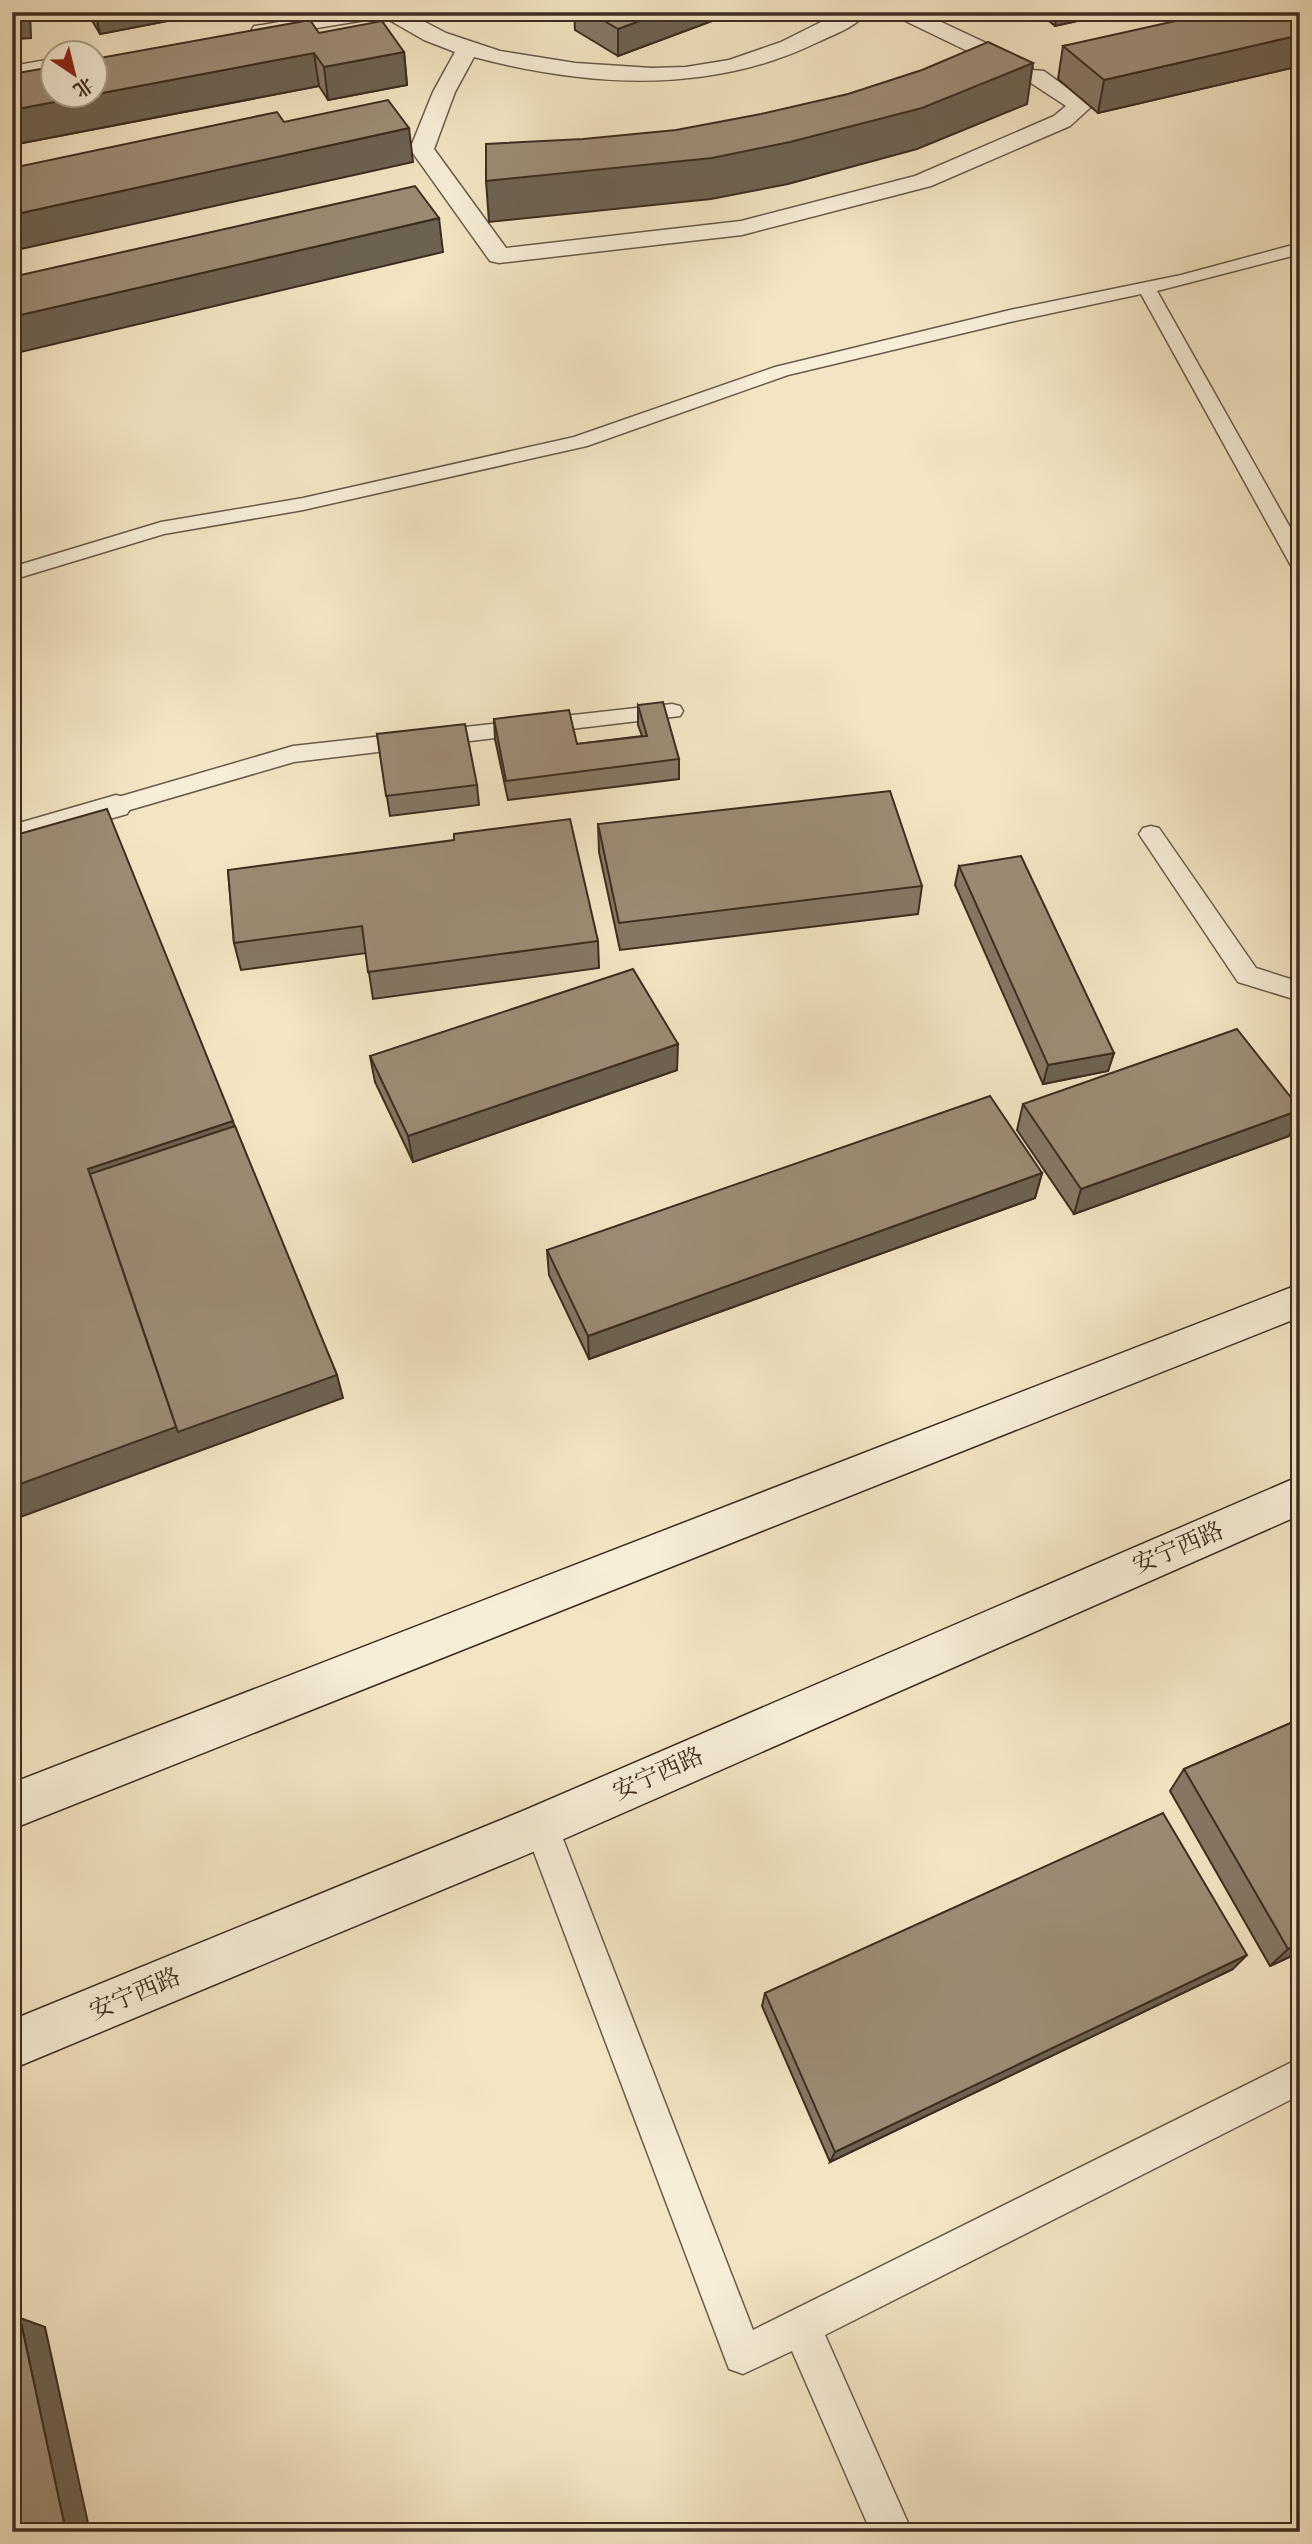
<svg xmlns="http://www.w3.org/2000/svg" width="1312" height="2544" font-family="Cardo,'Noto Serif SC',serif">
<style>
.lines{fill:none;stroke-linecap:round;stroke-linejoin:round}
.lane-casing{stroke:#6a5a49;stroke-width:3}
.street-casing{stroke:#6a5a49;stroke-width:3}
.secondary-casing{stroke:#3d2c20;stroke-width:3}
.lane{fill:#f7eed8;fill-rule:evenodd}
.street{fill:#f7eed8;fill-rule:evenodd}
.secondary{fill:#f7eed8;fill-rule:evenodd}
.wall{fill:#867865;stroke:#3d2c20;stroke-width:2}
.shaded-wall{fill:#6d6252;stroke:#3d2c20;stroke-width:2}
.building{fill:#9c8c75;stroke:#3d2c20;stroke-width:2}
.labels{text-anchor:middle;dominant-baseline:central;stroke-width:7;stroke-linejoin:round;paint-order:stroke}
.street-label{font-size:24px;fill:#3d2c20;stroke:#f7eed8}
</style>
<rect width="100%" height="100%" fill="#f3e5c3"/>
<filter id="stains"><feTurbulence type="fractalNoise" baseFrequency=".00286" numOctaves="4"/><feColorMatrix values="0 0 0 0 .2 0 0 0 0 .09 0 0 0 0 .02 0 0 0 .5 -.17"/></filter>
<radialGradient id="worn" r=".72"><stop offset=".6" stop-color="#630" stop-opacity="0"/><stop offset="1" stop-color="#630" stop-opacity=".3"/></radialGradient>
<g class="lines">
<defs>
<path id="lane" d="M1300 243V254L1157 291 1300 545V570L1293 569 1290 564 1141 294 1010 322 788 375 587 446 303 510 164 534 12 580V567L161 522 303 498 574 437 775 367 1010 310 1181 275Z
M672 704 680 706 683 711 680 716 294 762 116 814 108 812 104 806 108 800 293 746Z
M1151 826 1159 828 1256 968 1300 982V1001L1238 982 1139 834 1143 828Z
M541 1809 553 1814 558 1826 753 2330 1300 2058V2095L825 2335 912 2532H871L792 2351 743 2374 729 2369 524 1826 529 1814Z"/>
<path id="street" d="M337 12H406L446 33 500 51 575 63 652 68 686 67 729 60 781 42 841 12H867C858 26 833 35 818 42 710 95 588 87 474 57L455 92 434 149 506 248 741 221 915 176 1054 116 1066 106 1028 81 1026 75 1015 74 895 16 892 12H920L1031 64 1033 70 1044 71 1092 106 1070 126 931 186 742 235 499 263 490 261 410 149 433 92 455 52 424 40 384 17 262 37 254 36 251 31 254 26 262 25Z
M52 59V72L12 80V66Z
M116 795 127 798 132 806 127 814 12 847V825Z"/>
<path id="secondary" d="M1300 1284V1317L12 1829V1783Z
M1300 1476V1515L557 1842 12 2069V2020L525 1810Z"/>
</defs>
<!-- lane casing -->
<use href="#lane" class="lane-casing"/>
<!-- street casing -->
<use href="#street" class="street-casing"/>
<!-- secondary casing -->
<use href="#secondary" class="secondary-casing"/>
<!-- lane -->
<use href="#lane" class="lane"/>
<!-- street -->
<use href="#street" class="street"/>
<!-- secondary -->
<use href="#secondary" class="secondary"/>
</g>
<!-- wall -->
<path class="wall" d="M87 12H214L100 34Z
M574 12H736L618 56 575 30Z
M1038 12H1118L1055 26Z
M1300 12V66L1098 113 1058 79 1063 46Z
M319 33 404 52 407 85 328 100 319 86 12 145Z
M638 705 679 759V779L508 800 495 739 494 719 577 744 642 736 638 725Z
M377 734 477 785 479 805 390 816Z
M598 824 922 886 918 914 620 950 599 852Z
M959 866 1114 1053 1108 1071 1043 1084 955 885Z
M228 870 598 941 599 968 373 999 366 953 241 970 234 943Z
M370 1056 677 1070 413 1162 375 1082Z
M1023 1104 1289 1136 1074 1214 1017 1130Z
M1042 1173 1035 1198 589 1359 549 1275 547 1250Z
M1300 1719V1952L1270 1966 1170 1791 1184 1769Z
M1233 1969 830 2162 762 2006 765 1993Z"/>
<!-- shaded-wall -->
<path class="shaded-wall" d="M12 12H30L31 38 17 39 18 59H12Z
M95 12H214L100 34Z
M664 12H736L618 56V29Z
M1057 12H1118L1055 26Z
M1300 35V66L1098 113 1104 80Z
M404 52 407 85 328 100 324 67Z
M314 53 319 86 12 145V110Z
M1033 63 1027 104 917 149 788 184 711 199 489 222 486 181Z
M409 128 413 162 12 251V215Z
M439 218 443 252 12 354V317Z
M678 1044 677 1070 413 1162 408 1136Z
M1114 1053 1108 1071 1043 1084 1048 1065Z
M1300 1110 1289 1136 1074 1214 1081 1189Z
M233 1121 242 1152 337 1375 343 1398 12 1520V1487L88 1169Z
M1042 1173 1035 1198 589 1359 588 1336Z
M1300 1943V1952L1270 1966 1288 1949Z
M1247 1955 1233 1969 830 2162 835 2152Z
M20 2318 45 2327 90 2532H66Z"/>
<!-- building -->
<path class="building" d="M589 12H664L618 29Z
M1216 12H1300V35L1104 80 1063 46Z
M310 20 319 33 382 21 404 52 324 67 314 53 12 110V74L52 67V94H94V59Z
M988 42 1033 63 922 108 790 142 712 158 486 181V144L583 139 676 130 761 114 848 94 922 70Z
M388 100 409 128 12 215V168L277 112 284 122Z
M415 186 439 218 12 317V277Z
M663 702 679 759 506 781 494 719 569 710 577 744 647 736 638 705Z
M465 724 477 785 386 796 377 734Z
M890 791 922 886 619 923 598 824Z
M107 809 233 1121 88 1169 176 1427 12 1487V836Z
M570 819 598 941 368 972 362 926 234 943 228 870 454 840V834Z
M1021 856 1114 1053 1048 1065 959 866Z
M633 969 678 1044 408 1136 370 1056Z
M1237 1029 1300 1109V1110L1081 1189 1023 1104Z
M990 1096 1042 1173 588 1336 547 1250Z
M235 1126 337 1375 178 1432 90 1174Z
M1300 1719V1943L1288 1949 1184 1769Z
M1163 1813 1247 1955 835 2152 765 1993Z
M20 2318 66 2532H12V2321Z"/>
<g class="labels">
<!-- street labels -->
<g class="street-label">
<text transform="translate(1178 1548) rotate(-23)">安宁西路</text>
<text transform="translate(658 1774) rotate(-24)">安宁西路</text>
<text transform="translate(135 1994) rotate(-23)">安宁西路</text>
</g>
</g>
<!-- margin -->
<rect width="1312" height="2544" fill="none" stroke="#f3e5c3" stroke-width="42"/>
<rect x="14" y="14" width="1284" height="2516" fill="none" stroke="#3d2c20" stroke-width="3.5"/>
<rect x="21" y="21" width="1270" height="2502" fill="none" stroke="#3d2c20" stroke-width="2"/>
<!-- north arrow -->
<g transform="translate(74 74) rotate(145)"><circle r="33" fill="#f7eed8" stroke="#ada08e" stroke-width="2"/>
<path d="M0-5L12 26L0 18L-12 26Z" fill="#8f2418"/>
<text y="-10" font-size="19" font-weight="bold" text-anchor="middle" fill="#3d2c20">北</text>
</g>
<rect width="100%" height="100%" filter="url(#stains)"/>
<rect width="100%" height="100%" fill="url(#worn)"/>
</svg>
